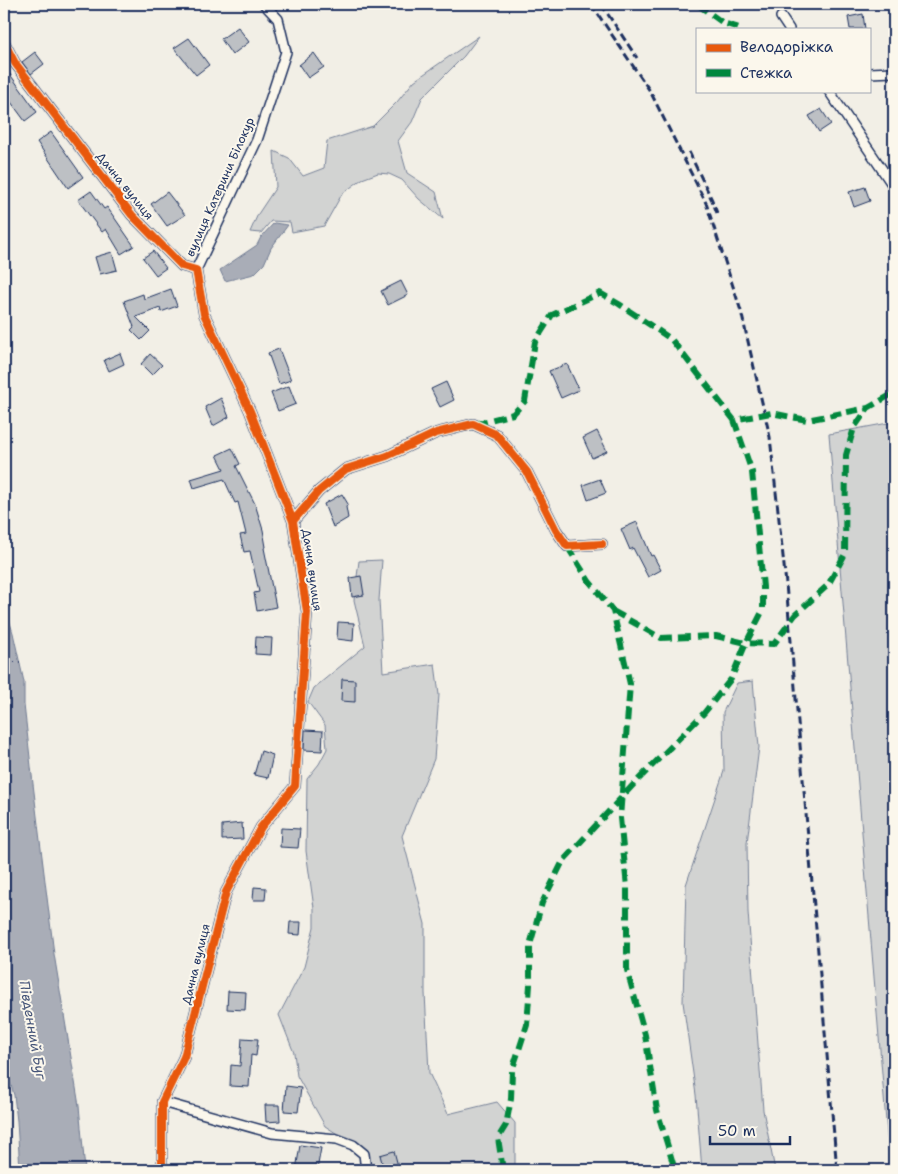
<svg xmlns="http://www.w3.org/2000/svg" width="898" height="1174" font-family="'Shantell Sans',sans-serif">
<style>
.green{fill:#d2d3d2;stroke:#768198}
.water{fill:#a9adb7;stroke:#707b93}
.building{fill:#bdc0c4;stroke:#1b2f5e}
.lines{fill:none;stroke-linecap:round;stroke-linejoin:round}
.minor-casing{stroke:#1b2f5e;stroke-width:12}
.path{stroke:#1b2f5e;stroke-width:2;stroke-dasharray:1 4;stroke-linecap:butt}
.minor{stroke:#fbf7ec;stroke-width:9}
.rail{stroke:#1b2f5e;stroke-width:3;stroke-dasharray:8 4;stroke-linecap:butt}
.quiet{stroke:#00873e;stroke-width:6;stroke-dasharray:12 6;stroke-linecap:butt}
.cycleway-casing{stroke:#fbf7ec;stroke-width:11}
.cycleway{stroke:#e8590c;stroke-width:8}
.labels{text-anchor:middle;dominant-baseline:central;stroke-width:4;stroke-linejoin:round;paint-order:stroke}
.street-label{font-size:12px;fill:#1b2f5e;stroke:#fbf7ec}
.water-label{font-size:14px;font-style:italic;fill:#465579;stroke:#fbf7ec}
</style>
<rect width="100%" height="100%" fill="#f2efe6"/>
<filter id="ink" filterUnits="userSpaceOnUse"><feTurbulence type="fractalNoise" baseFrequency=".02" numOctaves="2"/><feDisplacementMap in="SourceGraphic" scale="10" xChannelSelector="R" yChannelSelector="G"/><feConvolveMatrix kernelMatrix="1 2 1 2 8 2 1 2 1" color-interpolation-filters="sRGB"/></filter>
<g filter="url(#ink)">
<!-- green -->
<path class="green" d="M479 36 464 56 422 98 412 122 398 141 407 173 436 192 443 219 419 199 402 180 389 174 378 173 362 179 342 194 324 226 292 232 290 222 271 221 261 233 250 232 258 214 276 187 274 151 289 158 303 176 324 168 327 141 373 126 397 102 414 81Z
M894 422V1170H890L829 434Z
M382 560 379 600 383 672 435 664 439 695 434 759 402 836 425 924V993L429 1073 448 1114 497 1102 515 1123V1170H365L353 1144 325 1126 297 1076 294 1053 279 1015 304 967 314 927V908L306 851 307 779 319 764 327 749 325 725 308 702 314 688 365 646 354 600 359 561Z
M753 681 759 747 747 843 748 912 763 1110 775 1170H702L696 1095 683 1002 686 885 724 771 723 712 737 683Z"/>
<!-- water -->
<path class="water" d="M274 223 288 225 271 248 264 264 254 274 225 281 220 270 257 245 261 237Z
M4 602 13 633 24 682V705L33 784 54 954 79 1106 85 1170H20L17 1121 14 1095 4 1062Z"/>
<!-- building -->
<path class="building" d="M863 14 865 29H850L848 17Z
M238 27 249 42 232 55 221 39Z
M189 38 209 65 196 75 174 48Z
M35 52 44 64 31 74 22 62Z
M314 53 324 67 308 78 299 65Z
M4 66 37 112 25 121 8 98 4 101Z
M821 109 831 124 819 132 809 116Z
M51 132 83 177 68 188 37 142Z
M865 187 870 201 854 207 849 192Z
M91 191 104 209 107 207 134 246 121 254 106 229 102 232 78 200Z
M167 192 185 215 167 226 151 204Z
M153 251 166 268 156 275 143 258Z
M112 252 117 270 100 274 95 257Z
M401 281 408 295 388 305 381 291Z
M171 289 177 306 161 312 160 308 136 317 150 331 141 340 131 330 134 327 124 301 143 294 144 299Z
M279 349 291 380 279 384 268 353Z
M120 353 124 364 109 371 104 360Z
M150 354 162 365 152 375 141 364Z
M567 364 579 390 561 398 549 371Z
M446 382 454 400 440 407 431 389Z
M289 386 296 404 278 411 271 393Z
M221 398 229 417 213 426 205 407Z
M597 431 607 451 592 458 583 438Z
M232 448 240 464 236 466 255 504 263 530 266 547 264 548 276 607 257 611 254 593 259 592 250 551 244 552 240 535 246 534 238 502 235 503 224 479 194 488 191 479 224 469 217 455Z
M600 479 606 493 588 500 583 485Z
M342 494 348 504 346 507 348 518 333 527 324 504Z
M637 522 651 556 653 555 661 570 648 577 633 548 630 550 621 529Z
M361 576 364 595 352 597 350 578Z
M338 622 354 623 353 641 337 639Z
M256 637 272 638 271 655 255 654Z
M342 679 355 680V702L341 701Z
M305 730 323 731 322 751 304 750Z
M261 751 273 755 268 778 254 775Z
M242 823 243 839 222 840V825Z
M281 828 300 829 298 848 280 847Z
M254 887 266 888 265 900H253Z
M290 922H301L300 935 289 934Z
M228 991 246 992 245 1010 227 1009Z
M242 1038 258 1039 256 1056 251 1055 249 1087 230 1086 231 1065 240 1066Z
M286 1086 301 1088 298 1112 284 1111Z
M265 1105H279L280 1121 266 1122Z
M300 1145 321 1148 317 1170H296Z
M394 1151 399 1170H384L380 1155Z"/>
<g class="lines">
<defs>
<path id="minor" d="M781 17 789 29
M4 42 15 63 132 215 182 266 196 270
M869 73 894 72
M829 91 894 187
M196 270 257 140 286 52 278 19 264 4
M293 521 319 491 346 469 387 456 436 433 473 424 497 435 527 472 556 530 567 546 602 544
M162 1102 272 1133 337 1139 353 1145 364 1154 366 1170
M162 1170V1102L184 1057 226 892 261 827 295 786 307 612 293 521 250 411 204 314 196 270"/>
</defs>
<!-- minor casing -->
<use href="#minor" class="minor-casing"/>
<!-- path -->
<path class="path" d="M14 662H20"/>
<!-- minor -->
<use href="#minor" class="minor"/>
<!-- rail -->
<path class="rail" d="M591 4 650 91 706 203 741 311 770 437 786 584 837 1170
M601 4 637 58
M689 152 712 200 717 213"/>
<!-- quiet -->
<path class="quiet" d="M697 4 723 23 743 29
M475 424 513 414 525 401 535 342 552 315 600 293 619 304 671 339 734 420 771 413 807 420 868 408
M567 546 589 581 613 611 630 684 620 818 627 887V970L645 1035 657 1110 675 1170
M613 611 661 638 716 636 746 643 763 610V587L752 472 734 420
M503 1170 498 1138 506 1125 511 1099 512 1071 527 1025 530 985V945L542 903 563 861 634 784 704 713 731 679 746 643 774 644 795 615 828 585 845 554 846 455 854 428 868 408 894 393"/>
<defs>
<path id="cycleway" d="M4 42 15 63 132 215 182 266 196 270 204 314 250 411 293 521 307 612 295 786 261 827 226 892 184 1057 162 1102V1170
M293 521 319 491 346 469 387 456 436 433 473 424 497 435 527 472 556 530 567 546 602 544"/>
</defs>
<!-- cycleway casing -->
<use href="#cycleway" class="cycleway-casing"/>
<!-- cycleway -->
<use href="#cycleway" class="cycleway"/>
</g>
</g>
<g class="labels">
<!-- street labels -->
<g class="street-label">
<text transform="translate(125 186) rotate(51)">Дачна вулиця</text>
<text transform="translate(220 187) rotate(-66)">вулиця Катерини Білокур</text>
<text transform="translate(312 570) rotate(82)">Дачна вулиця</text>
<text transform="translate(196 964) rotate(-76)">Дачна вулиця</text>
</g>
<!-- water labels -->
<g class="water-label">
<text transform="translate(33 1030) rotate(80)">Південний Буг</text>
</g>
</g>
<!-- margin -->
<rect width="898" height="1174" fill="none" stroke="#fbf7ec" stroke-width="20"/>
<rect x="10" y="10" width="878" height="1154" fill="none" stroke="#1b2f5e" stroke-width="2" filter="url(#ink)"/>
<!-- legend -->
<rect x="696" y="28" width="175" height="65" fill="#fbf7ec" stroke="#a1a7b3"/>
<rect x="706" y="44" width="25" height="8" fill="#e8590c" stroke="#a1a7b3"/>
<text x="740" y="52" font-size="15" fill="#1b2f5e">Велодоріжка</text>
<rect x="706" y="69" width="25" height="8" fill="#00873e" stroke="#a1a7b3"/>
<text x="740" y="78" font-size="15" fill="#1b2f5e">Стежка</text>
<!-- scale -->
<path d="M710 1136v8h80v-8" fill="none" stroke="#1b2f5e" stroke-width="2.5"/>
<text x="718" y="1136" font-size="15" fill="#1b2f5e" stroke="#fbf7ec" stroke-width="4" paint-order="stroke">50 m</text>
</svg>
